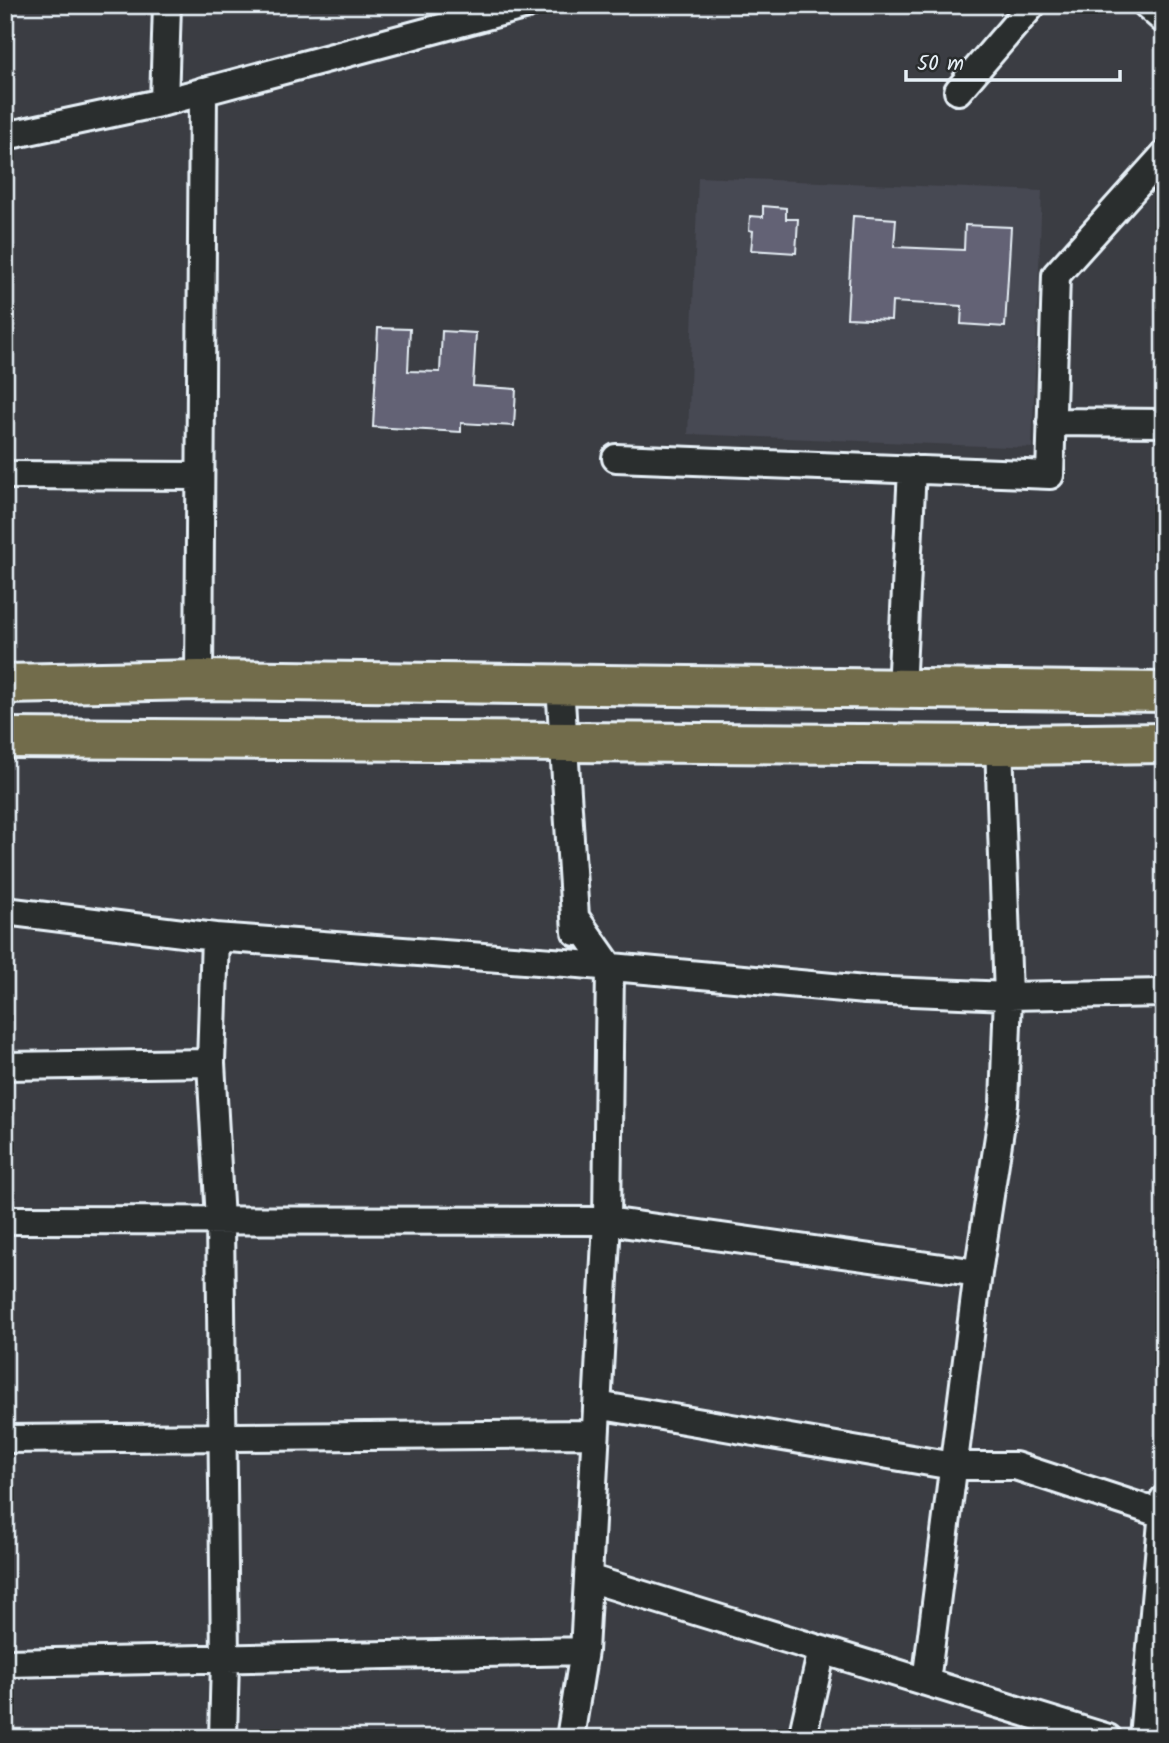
<svg xmlns="http://www.w3.org/2000/svg" width="1169" height="1743" font-family="Kalam,sans-serif">
<style>
.built{fill:#474852}
.building{fill:#646274;stroke:#e8f1f8;stroke-width:2}
.lines{fill:none;stroke-linecap:round;stroke-linejoin:round}
.minor-casing{stroke:#e8f1f8;stroke-width:32}
.primary-casing{stroke:#e8f1f8;stroke-width:44}
.minor{stroke:#2a2d2e;stroke-width:26}
.primary{stroke:#726c4b;stroke-width:38}
</style>
<rect width="100%" height="100%" fill="#3b3d43"/>
<filter id="ink" filterUnits="userSpaceOnUse"><feTurbulence type="fractalNoise" baseFrequency=".0143" numOctaves="2"/><feDisplacementMap in="SourceGraphic" scale="14" xChannelSelector="R" yChannelSelector="G"/><feConvolveMatrix kernelMatrix="1 2 1 2 8 2 1 2 1" color-interpolation-filters="sRGB"/></filter>
<g filter="url(#ink)">
<!-- built -->
<path class="built" d="M698 177 1042 191 1032 448 688 434Z"/>
<!-- building -->
<path class="building" d="M763 206 786 208V219H798L796 253 751 250 753 231 749 230 750 216 763 217Z
M853 216 896 219 894 247 964 250 965 225 1011 227 1005 327 961 324 962 306 892 302 891 320 847 318Z
M378 328 410 329 408 371 440 372 442 331 476 333 473 386 516 389 514 426 461 423V432L373 427Z"/>
<g class="lines">
<defs>
<path id="minor" d="M1147 5 1164 20
M958 91 1032 5
M164 102 167 5
M5 136 164 102 527 5
M1051 422 1164 423
M616 458 1050 475 1056 275 1164 155
M5 475 200 476
M199 680 203 91
M560 685 576 932
M901 690 912 469
M5 911 215 937
M5 1066 211 1063
M5 1220 607 1221 978 1273
M597 1405 953 1466H1015L1162 1514
M5 1439 594 1434
M588 1578 1108 1738
M5 1663 584 1651
M926 1682 978 1273 1004 1104 1008 996 999 745
M223 1738 225 1659 220 1220 211 1063 215 937 579 964 865 990 1008 996 1164 993
M570 1738 584 1651 588 1578 607 1221 610 967 575 917
M802 1738 822 1650
M1143 1738 1164 1499"/>
<path id="primary" d="M5 684 199 680 1164 692
M5 738 999 745 1164 743"/>
</defs>
<!-- minor casing -->
<use href="#minor" class="minor-casing"/>
<!-- primary casing -->
<use href="#primary" class="primary-casing"/>
<!-- minor -->
<use href="#minor" class="minor"/>
<!-- primary -->
<use href="#primary" class="primary"/>
</g>
</g>
<!-- margin -->
<rect width="1169" height="1743" fill="none" stroke="#2a2d2e" stroke-width="28"/>
<rect x="14" y="14" width="1141" height="1715" fill="none" stroke="#e8f1f8" stroke-width="2.5" filter="url(#ink)"/>
<!-- scale -->
<path d="M906 70v10h214v-10" fill="none" stroke="#e8f1f8" stroke-width="3.5"/>
<text x="917" y="70" font-size="21" fill="#e8f1f8" stroke="#2a2d2e" stroke-width="5" paint-order="stroke">50 m</text>
</svg>
